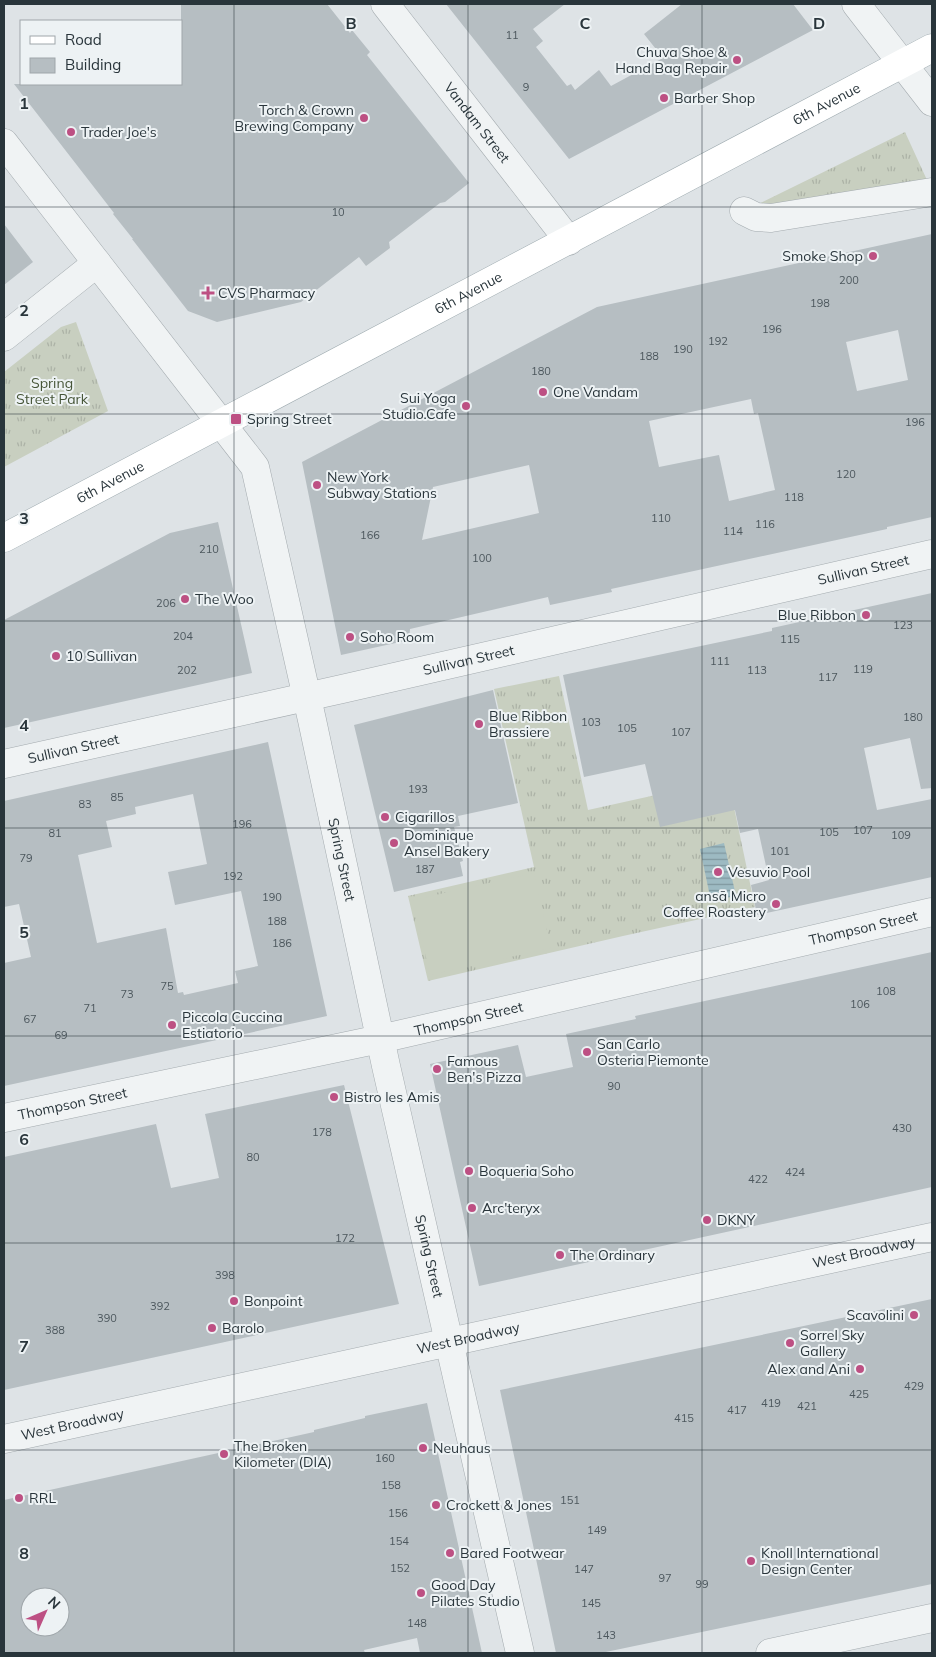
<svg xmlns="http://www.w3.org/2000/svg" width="936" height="1657" font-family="Mulish,sans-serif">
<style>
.grass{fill:url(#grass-tufts)}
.pitch{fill:#c8cfc0}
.water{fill:url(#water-rules)}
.building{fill:#b6bec2;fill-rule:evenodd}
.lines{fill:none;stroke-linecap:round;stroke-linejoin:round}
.minor-casing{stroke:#a4abaf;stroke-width:29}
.major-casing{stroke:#9fabb0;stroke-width:29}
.minor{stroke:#f0f3f4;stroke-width:28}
.major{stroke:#fff;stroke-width:28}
.grid{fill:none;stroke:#29353b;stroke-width:1;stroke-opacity:0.55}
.poi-dot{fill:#bd5083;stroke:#edf2f4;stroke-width:2}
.labels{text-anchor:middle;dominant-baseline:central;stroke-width:4;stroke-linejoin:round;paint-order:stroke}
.number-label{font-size:11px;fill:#4c575d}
.poi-label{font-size:14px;fill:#29353b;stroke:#edf2f4;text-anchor:start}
.street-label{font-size:14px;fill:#29353b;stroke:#edf2f4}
.park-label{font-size:14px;fill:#465538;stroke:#edf2f4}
.grid-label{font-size:16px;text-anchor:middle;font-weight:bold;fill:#29353b;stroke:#edf2f4;stroke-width:4;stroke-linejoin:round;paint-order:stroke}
</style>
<defs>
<pattern id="grass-tufts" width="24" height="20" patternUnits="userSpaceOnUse" patternTransform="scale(1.25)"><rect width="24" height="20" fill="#c8cfc0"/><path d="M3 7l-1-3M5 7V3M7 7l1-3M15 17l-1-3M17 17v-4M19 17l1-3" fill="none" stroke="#acb2a6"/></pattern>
<pattern id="water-rules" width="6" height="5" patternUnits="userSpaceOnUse" patternTransform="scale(1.25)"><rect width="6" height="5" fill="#9dbac2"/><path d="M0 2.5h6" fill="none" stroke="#80989f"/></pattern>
</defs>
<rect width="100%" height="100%" fill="#dee3e6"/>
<!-- grass -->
<path class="grass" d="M905 132 932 191 744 211Z
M76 322 108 411 4 467V372L61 327Z
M559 676 588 810 728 779 755 907 623 936 428 981 408 896 534 867 494 689Z"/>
<!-- pitch -->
<path class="pitch" d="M534 873 551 948 430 975 413 900Z"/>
<!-- water -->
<path class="water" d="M724 843 736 896 711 901 700 849Z"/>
<!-- building -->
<path class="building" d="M181 4H327L350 33 352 30 370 52 367 55 469 183 445 202 440 203 389 242 390 248 366 266 359 257 301 302 217 322 188 311 132 239H133L113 214 114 213 14 84H181Z
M446 4H565L533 29 543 41 536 47 567 86 571 84 575 90 599 70 611 86 663 58 644 34 682 4H793L813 30 569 159Z
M4 224 33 262 4 285Z
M932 234V517L887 527V529L611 589 612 592 550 605 548 597 410 629 409 640 341 655 302 462 597 307ZM898 330 908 380 857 391 846 342ZM751 399 754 414 758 413 775 490 729 501 719 455 659 467 649 421ZM529 465 539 513 422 540 433 487Z
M218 522 252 673 4 728V620L170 533Z
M932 593V788L921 789 910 738 864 748 877 810 932 799V877L757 915 751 885 769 880 758 829 740 833 735 810 660 827 645 764 584 777 563 675 772 631V628Z
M493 690 518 803 458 816 460 826 454 827 463 861 460 862 463 876 394 892 354 725Z
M268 742 327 1016 4 1086V963L31 957 19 904 4 907V801ZM193 794 207 864 168 872 175 905 241 891 258 966 235 971 238 983 184 995 183 992 178 993 166 928 97 943 78 855 112 847 106 821 136 814 135 807Z
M932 952V1187L479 1286 430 1064 518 1045 526 1077 573 1067 566 1034 636 1019 635 1016Z
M344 1085 399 1304 4 1390V1157L156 1124 171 1188 219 1178 205 1114Z
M932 1299V1584L601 1653H556L500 1390Z
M427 1403 482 1653H420L417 1638 364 1650 365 1653H4V1500L314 1432V1430L365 1418V1416ZM30 1597H60V1627H30Z"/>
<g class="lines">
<defs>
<g id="minor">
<path id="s1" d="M385 4 569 241"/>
<path d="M856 4 932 102"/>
<path id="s2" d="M4 143 255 467 312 720 386 1066 520 1653"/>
<path d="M744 211 756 217 771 218 932 192"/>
<path d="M4 337 97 263"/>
<path id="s3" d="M4 764 342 689 932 554"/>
<path id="s4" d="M4 1118 380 1039 932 912"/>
<path id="s5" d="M4 1439 932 1237"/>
<path d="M770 1653 932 1618"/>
</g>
<g id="major">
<path id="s6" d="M4 538 932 48"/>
</g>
</defs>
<!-- minor casing -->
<use href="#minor" class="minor-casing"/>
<!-- major casing -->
<use href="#major" class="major-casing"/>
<!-- minor -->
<use href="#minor" class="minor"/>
<!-- major -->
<use href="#major" class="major"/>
</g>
<!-- grid -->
<path class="grid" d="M234 4V1653M468 4V1653M702 4V1653M4 207H932M4 414H932M4 621H932M4 828H932M4 1036H932M4 1243H932M4 1450H932"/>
<!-- markers -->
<g class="poi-dot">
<circle cx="737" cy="60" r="5"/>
<circle cx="664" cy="98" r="5"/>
<circle cx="364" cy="118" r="5"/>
<circle cx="71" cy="132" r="5"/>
<circle cx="873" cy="256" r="5"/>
<path d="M205.5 285.5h5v5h5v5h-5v5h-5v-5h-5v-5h5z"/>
<circle cx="543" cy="392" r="5"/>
<circle cx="466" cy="406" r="5"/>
<rect x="230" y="413" width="12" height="12" rx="2.5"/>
<circle cx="317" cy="485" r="5"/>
<circle cx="185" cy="599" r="5"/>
<circle cx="866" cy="615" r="5"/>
<circle cx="350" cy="637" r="5"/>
<circle cx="56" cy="656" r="5"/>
<circle cx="479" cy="724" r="5"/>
<circle cx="385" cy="817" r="5"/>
<circle cx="394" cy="843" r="5"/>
<circle cx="718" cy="872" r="5"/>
<circle cx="776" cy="904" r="5"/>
<circle cx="172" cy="1025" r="5"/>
<circle cx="587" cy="1052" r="5"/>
<circle cx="437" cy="1069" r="5"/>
<circle cx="334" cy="1097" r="5"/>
<circle cx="469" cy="1171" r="5"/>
<circle cx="472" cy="1208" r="5"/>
<circle cx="707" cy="1220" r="5"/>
<circle cx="560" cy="1255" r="5"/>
<circle cx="234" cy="1301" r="5"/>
<circle cx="914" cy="1315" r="5"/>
<circle cx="212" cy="1328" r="5"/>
<circle cx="790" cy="1343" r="5"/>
<circle cx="860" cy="1369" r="5"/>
<circle cx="423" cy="1448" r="5"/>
<circle cx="224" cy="1454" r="5"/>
<circle cx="19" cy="1498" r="5"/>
<circle cx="436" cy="1505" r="5"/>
<circle cx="450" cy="1553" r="5"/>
<circle cx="751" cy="1561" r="5"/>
<circle cx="421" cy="1593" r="5"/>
</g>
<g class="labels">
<!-- number labels -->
<g class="number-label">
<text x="512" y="35">11</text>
<text x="526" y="87">9</text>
<text x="338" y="212">10</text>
<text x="849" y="280">200</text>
<text x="820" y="303">198</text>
<text x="772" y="329">196</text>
<text x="718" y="341">192</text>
<text x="683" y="349">190</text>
<text x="649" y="356">188</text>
<text x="541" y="371">180</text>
<text x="915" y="422">196</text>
<text x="846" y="474">120</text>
<text x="794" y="497">118</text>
<text x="661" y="518">110</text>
<text x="765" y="524">116</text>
<text x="733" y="531">114</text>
<text x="370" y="535">166</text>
<text x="209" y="549">210</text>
<text x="482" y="558">100</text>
<text x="166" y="603">206</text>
<text x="903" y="625">123</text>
<text x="183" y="636">204</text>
<text x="790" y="639">115</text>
<text x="720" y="661">111</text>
<text x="863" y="669">119</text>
<text x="187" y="670">202</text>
<text x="757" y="670">113</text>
<text x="828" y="677">117</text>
<text x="913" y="717">180</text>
<text x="591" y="722">103</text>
<text x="627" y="728">105</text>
<text x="681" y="732">107</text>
<text x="418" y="789">193</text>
<text x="117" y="797">85</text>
<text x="85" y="804">83</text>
<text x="242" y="824">196</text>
<text x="863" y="830">107</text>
<text x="829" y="832">105</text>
<text x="55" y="833">81</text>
<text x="901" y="835">109</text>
<text x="780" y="851">101</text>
<text x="26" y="858">79</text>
<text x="425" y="869">187</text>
<text x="233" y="876">192</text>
<text x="272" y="897">190</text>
<text x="277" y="921">188</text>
<text x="282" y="943">186</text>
<text x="167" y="986">75</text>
<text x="886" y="991">108</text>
<text x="127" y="994">73</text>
<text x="860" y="1004">106</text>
<text x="90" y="1008">71</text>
<text x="30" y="1019">67</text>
<text x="61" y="1035">69</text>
<text x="614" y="1086">90</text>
<text x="902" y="1128">430</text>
<text x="322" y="1132">178</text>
<text x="253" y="1157">80</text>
<text x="795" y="1172">424</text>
<text x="758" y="1179">422</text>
<text x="345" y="1238">172</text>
<text x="225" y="1275">398</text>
<text x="160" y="1306">392</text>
<text x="107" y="1318">390</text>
<text x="55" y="1330">388</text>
<text x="914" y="1386">429</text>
<text x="859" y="1394">425</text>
<text x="771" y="1403">419</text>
<text x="807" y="1406">421</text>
<text x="737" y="1410">417</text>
<text x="684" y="1418">415</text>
<text x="385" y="1458">160</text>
<text x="391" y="1485">158</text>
<text x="570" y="1500">151</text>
<text x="398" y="1513">156</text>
<text x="597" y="1530">149</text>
<text x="399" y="1541">154</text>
<text x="400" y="1568">152</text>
<text x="584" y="1569">147</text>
<text x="665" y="1578">97</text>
<text x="702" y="1584">99</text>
<text x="591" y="1603">145</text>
<text x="417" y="1623">148</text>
<text x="606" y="1635">143</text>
</g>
<!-- poi labels -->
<g class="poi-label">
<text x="727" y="52" text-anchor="end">Chuva Shoe &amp;<tspan x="727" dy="16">Hand Bag Repair</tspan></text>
<text x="674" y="98">Barber Shop</text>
<text x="354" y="110" text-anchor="end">Torch &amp; Crown<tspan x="354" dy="16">Brewing Company</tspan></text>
<text x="81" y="132">Trader Joe's</text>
<text x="863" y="256" text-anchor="end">Smoke Shop</text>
<text x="218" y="293">CVS Pharmacy</text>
<text x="553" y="392">One Vandam</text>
<text x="456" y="398" text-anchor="end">Sui Yoga<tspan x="456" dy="16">Studio.Cafe</tspan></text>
<text x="247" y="419">Spring Street</text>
<text x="327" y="477">New York<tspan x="327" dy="16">Subway Stations</tspan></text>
<text x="195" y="599">The Woo</text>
<text x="856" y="615" text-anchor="end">Blue Ribbon</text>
<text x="360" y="637">Soho Room</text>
<text x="66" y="656">10 Sullivan</text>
<text x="489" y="716">Blue Ribbon<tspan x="489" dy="16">Brassiere</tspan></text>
<text x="395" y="817">Cigarillos</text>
<text x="404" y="835">Dominique<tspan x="404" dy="16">Ansel Bakery</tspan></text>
<text x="728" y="872">Vesuvio Pool</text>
<text x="766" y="896" text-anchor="end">ansā Micro<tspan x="766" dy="16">Coffee Roastery</tspan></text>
<text x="182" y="1017">Piccola Cuccina<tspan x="182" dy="16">Estiatorio</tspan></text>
<text x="597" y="1044">San Carlo<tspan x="597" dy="16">Osteria Piemonte</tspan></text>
<text x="447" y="1061">Famous<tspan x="447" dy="16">Ben's Pizza</tspan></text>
<text x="344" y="1097">Bistro les Amis</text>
<text x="479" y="1171">Boqueria Soho</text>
<text x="482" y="1208">Arc'teryx</text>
<text x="717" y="1220">DKNY</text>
<text x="570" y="1255">The Ordinary</text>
<text x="244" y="1301">Bonpoint</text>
<text x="904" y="1315" text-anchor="end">Scavolini</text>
<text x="222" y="1328">Barolo</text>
<text x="800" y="1335">Sorrel Sky<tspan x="800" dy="16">Gallery</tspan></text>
<text x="850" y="1369" text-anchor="end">Alex and Ani</text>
<text x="234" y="1446">The Broken<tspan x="234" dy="16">Kilometer (DIA)</tspan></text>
<text x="433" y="1448">Neuhaus</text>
<text x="29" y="1498">RRL</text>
<text x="446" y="1505">Crockett &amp; Jones</text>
<text x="460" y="1553">Bared Footwear</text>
<text x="761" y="1553">Knoll International<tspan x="761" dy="16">Design Center</tspan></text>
<text x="431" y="1585">Good Day<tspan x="431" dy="16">Pilates Studio</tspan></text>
</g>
<!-- street labels -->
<g class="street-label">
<text stroke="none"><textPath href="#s6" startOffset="930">6th Avenue</textPath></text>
<text stroke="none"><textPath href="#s1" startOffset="150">Vandam Street</textPath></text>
<text stroke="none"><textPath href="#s6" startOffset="525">6th Avenue</textPath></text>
<text stroke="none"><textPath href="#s6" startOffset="120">6th Avenue</textPath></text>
<text stroke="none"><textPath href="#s3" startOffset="881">Sullivan Street</textPath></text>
<text stroke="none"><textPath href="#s3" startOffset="476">Sullivan Street</textPath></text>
<text stroke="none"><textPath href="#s3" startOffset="71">Sullivan Street</textPath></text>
<text stroke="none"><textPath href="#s2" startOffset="812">Spring Street</textPath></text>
<text stroke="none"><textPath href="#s4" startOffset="880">Thompson Street</textPath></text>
<text stroke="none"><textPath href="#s4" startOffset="475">Thompson Street</textPath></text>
<text stroke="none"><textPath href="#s4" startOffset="70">Thompson Street</textPath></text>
<text stroke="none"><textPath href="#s5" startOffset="880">West Broadway</textPath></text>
<text stroke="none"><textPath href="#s2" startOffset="1218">Spring Street</textPath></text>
<text stroke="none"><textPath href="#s5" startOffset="475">West Broadway</textPath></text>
<text stroke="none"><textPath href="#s5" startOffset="70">West Broadway</textPath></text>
</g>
<!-- park labels -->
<g class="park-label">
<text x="52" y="383">Spring<tspan x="52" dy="16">Street Park</tspan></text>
</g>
</g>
<g class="grid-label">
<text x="351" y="29">B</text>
<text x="585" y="29">C</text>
<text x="819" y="29">D</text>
<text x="24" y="109">1</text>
<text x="24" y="316">2</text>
<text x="24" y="524">3</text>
<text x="24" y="731">4</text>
<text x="24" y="938">5</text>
<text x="24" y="1145">6</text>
<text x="24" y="1352">7</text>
<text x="24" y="1559">8</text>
</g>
<!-- border -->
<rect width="936" height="1657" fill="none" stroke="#29353b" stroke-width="10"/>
<!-- legend -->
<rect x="20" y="20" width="162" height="65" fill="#edf2f4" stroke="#9fa6aa"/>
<rect x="30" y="36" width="25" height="8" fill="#ffffff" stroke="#9fa6aa"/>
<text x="65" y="45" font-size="15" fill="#29353b">Road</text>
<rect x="30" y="58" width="25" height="15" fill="#b6bec2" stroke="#9fa6aa"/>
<text x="65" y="70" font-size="15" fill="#29353b">Building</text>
<!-- north arrow -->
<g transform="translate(45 1612) rotate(45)"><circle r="24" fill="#edf2f4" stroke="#9fa6aa"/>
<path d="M0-4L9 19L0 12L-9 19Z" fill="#bd5083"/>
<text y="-8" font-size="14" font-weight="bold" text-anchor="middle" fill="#29353b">N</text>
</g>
</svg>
